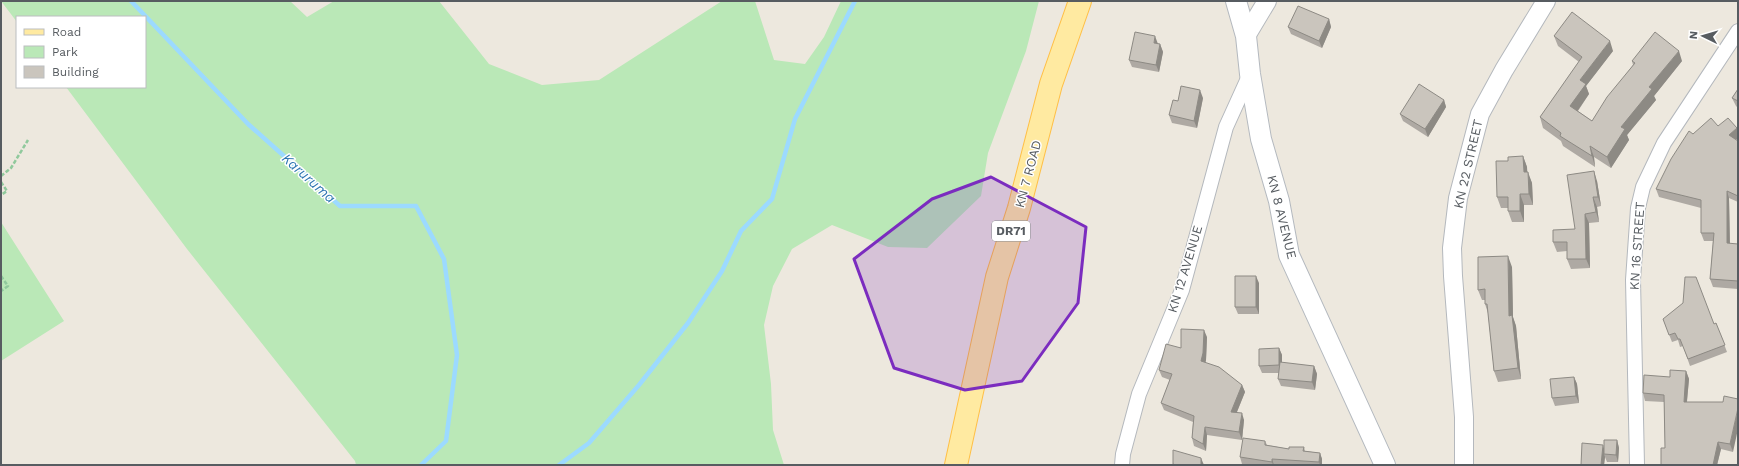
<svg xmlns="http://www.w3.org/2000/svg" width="1739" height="466" font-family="'Work Sans',sans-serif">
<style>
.green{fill:#bae8b7}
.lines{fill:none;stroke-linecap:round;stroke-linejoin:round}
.stream{stroke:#9cdaff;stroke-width:4.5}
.minor-casing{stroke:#b4b8bd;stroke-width:16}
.tertiary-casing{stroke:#b4b8bd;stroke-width:20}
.secondary-casing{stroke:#b4b9bf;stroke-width:22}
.primary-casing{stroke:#ffbf45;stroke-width:24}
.path{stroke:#90c99c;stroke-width:2.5;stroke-dasharray:4 2;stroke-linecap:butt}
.minor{stroke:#fff;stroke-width:14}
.tertiary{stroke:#fff;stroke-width:18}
.secondary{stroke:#fff;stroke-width:20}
.primary{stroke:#ffeaa1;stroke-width:22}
.wall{fill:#aea9a3}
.shaded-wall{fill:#8d8a84}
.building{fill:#cac5bd;stroke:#8d8a84}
.marked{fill:#7b2cbf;fill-opacity:0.2;stroke:#7b2cbf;stroke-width:3;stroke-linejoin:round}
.labels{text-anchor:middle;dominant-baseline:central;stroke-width:3;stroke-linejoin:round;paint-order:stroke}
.shield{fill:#fff;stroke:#898d90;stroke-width:1}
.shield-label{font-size:12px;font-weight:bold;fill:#575c61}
.street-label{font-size:13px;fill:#575c61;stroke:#fff}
.water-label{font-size:14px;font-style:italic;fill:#2e76b2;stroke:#fff}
</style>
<rect width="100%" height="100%" fill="#ede8de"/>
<!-- green -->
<path class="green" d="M1 1H290L307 17 334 1H439L489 64 542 85 599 80 722 1H755L774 60 805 64 824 37 841 1H1039L1026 51 988 153 981 196 927 248 888 247 832 225 792 249 773 286 764 325 771 384 773 430 784 465H356L355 461 187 249 66 87H145V17H17V22Z
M1 222 64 321 1 361Z"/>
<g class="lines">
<!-- stream -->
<path class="stream" d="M131 1 248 124 340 206H416L444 259 457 355 446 441 421 465
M559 465 589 443 639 385 688 323 722 271 741 231 772 199 795 119 855 1"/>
<defs>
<path id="minor" d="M1122 465 1123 454 1139 394 1182 290 1226 127 1250 74
M1637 465 1633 280 1638 208 1643 187 1664 143 1738 31"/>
<path id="tertiary" d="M1246 36 1267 1
M1464 465V417L1453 276 1452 248 1458 198 1480 114 1504 70 1546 1"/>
<path id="secondary" d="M1236 1 1246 36 1250 74 1261 139 1279 201 1289 255 1385 465"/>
<path id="primary" d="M956 465 997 277 1019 208 1051 84 1080 1"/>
</defs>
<!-- minor casing -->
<use href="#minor" class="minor-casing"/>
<!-- tertiary casing -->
<use href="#tertiary" class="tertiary-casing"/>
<!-- secondary casing -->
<use href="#secondary" class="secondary-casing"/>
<!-- primary casing -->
<use href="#primary" class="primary-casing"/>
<!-- path -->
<path class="path" d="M1 176 11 168 28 140
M1 182 7 191 1 195
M1 276 8 286 1 291"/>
<!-- minor -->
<use href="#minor" class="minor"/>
<!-- tertiary -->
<use href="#tertiary" class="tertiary"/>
<!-- secondary -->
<use href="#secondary" class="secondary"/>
<!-- primary -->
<use href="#primary" class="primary"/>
</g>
<!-- wall -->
<path class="wall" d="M1329 19 1331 27 1322 48 1291 34 1288 27Z
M1554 36 1613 51 1586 86 1589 94 1578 111 1592 121 1633 65 1632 61H1682L1654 96 1656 100 1627 135 1629 140 1611 168 1594 157 1595 167 1563 146 1561 141 1543 128 1540 117 1579 62 1558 46Z
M1158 44H1160L1163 52 1159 72 1132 67 1129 60Z
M1738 89V108L1736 106 1732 98Z
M1203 98 1197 128 1172 123 1169 115 1178 101Z
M1444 100 1446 107 1428 137 1403 121 1400 114Z
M1718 126 1738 130V138L1736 140 1738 141V202L1729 198 1730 244H1738V289L1713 287 1710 279 1713 241H1704L1701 233V208L1659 197 1656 189 1693 134Z
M1523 156 1527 167V172L1532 183 1533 205H1524V222H1512L1508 211V208H1501L1497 197 1508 161Z
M1597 181 1601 206 1597 207 1599 222 1589 223 1590 268 1571 269 1567 259V251L1557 252 1553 242 1575 229Z
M1512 267 1513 317 1516 326 1521 379 1498 382 1494 371 1488 313 1485 304V300H1482L1478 290Z
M1259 283V314H1238L1235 307Z
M1663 319 1714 324 1716 323 1727 352 1690 366 1683 346 1680 347 1678 340 1672 342Z
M1207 337 1206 360 1205 363 1242 385 1245 392 1237 412 1244 420 1242 440 1207 435 1206 451 1194 446 1192 438 1193 422 1164 410 1161 403 1170 380 1162 377 1159 370Z
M1279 348 1282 355V363L1314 366 1317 374 1315 390 1281 386 1278 379 1279 373H1262L1259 366Z
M1686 371 1689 379 1687 402H1723L1733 452 1721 449 1717 465H1661L1665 448 1664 402 1645 401 1643 393 1670 377Z
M1574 377 1577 384 1579 403 1555 406 1552 398Z
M1617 440 1619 448 1618 462H1607L1605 457 1604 465H1581Z
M1265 441 1267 445 1289 449 1304 447 1305 451 1320 453 1322 459V465H1250L1242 464 1240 457Z"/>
<!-- shaded-wall -->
<path class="shaded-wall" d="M1329 19 1331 27 1322 48 1319 41Z
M1155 36 1158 44 1154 43Z
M1610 41 1613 51 1586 86 1589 94 1574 116 1570 106 1580 80Z
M1160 44 1163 52 1159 72 1156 65Z
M1679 51 1682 61 1654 96 1656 100 1627 135 1629 140 1611 168 1607 157 1621 127 1649 87Z
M1200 90 1203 98 1197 128 1194 121Z
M1444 100 1446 107 1428 137 1425 129Z
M1737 128 1738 130V138L1732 143 1729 135Z
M1590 146 1594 157 1595 167 1592 156Z
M1523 156 1527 167 1528 183 1524 172Z
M1594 171 1597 181 1601 206 1598 197Z
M1528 172 1532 183 1533 205 1529 194Z
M1727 191 1729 198 1730 251 1727 243Z
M1520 194 1524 205V222L1520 211Z
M1593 197 1597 207 1599 222 1596 212Z
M1585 214 1589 223 1590 268 1586 259Z
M1508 256 1512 267 1513 317 1516 326 1521 379 1518 368 1509 316Z
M1256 276 1259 283V314L1256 307Z
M1204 330 1207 337 1206 360 1204 369 1201 361Z
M1279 348 1282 355V373L1279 365Z
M1314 366 1317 374 1315 390 1312 382Z
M1686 371 1689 379 1686 410 1684 402Z
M1574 377 1577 384 1579 403 1576 396Z
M1242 385 1245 392 1234 419 1231 412Z
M1738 408V429L1733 452 1730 444Z
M1242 413 1244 420 1242 440 1239 432Z
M1205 427 1207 435 1206 451 1203 444Z
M1617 440 1619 448 1618 462 1616 455Z
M1718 442 1721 449 1717 465H1713Z
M1603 445 1605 452 1604 454 1605 457 1604 465H1601Z
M1320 453 1322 459V465H1320L1319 462Z
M1201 458 1204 465H1201Z
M1272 459 1274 465H1273L1272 462Z"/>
<!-- building -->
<path class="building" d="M1298 6 1329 19 1319 41 1288 27Z
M1572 12 1610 41 1580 80 1586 84 1570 106 1592 121 1607 97 1635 63 1632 61 1655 32 1679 51 1649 87 1652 89 1621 127 1625 129 1607 157 1590 146 1592 156 1560 136 1561 133 1540 117 1582 57 1554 36Z
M1135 32 1155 36 1154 43 1160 44 1156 65 1129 60Z
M1419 84 1444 100 1425 129 1400 114Z
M1181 86 1200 90 1194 121 1169 115 1173 100 1178 101Z
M1738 89V101L1732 98Z
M1711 118 1718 126 1728 118 1737 128 1729 135 1738 141V196L1727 191V243L1738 244V281L1710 279 1714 233H1701V200L1656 189 1671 159 1689 131 1693 134Z
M1523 156 1524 172H1528L1529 194H1520V211H1508V197H1497L1496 161H1508V157Z
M1594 171 1598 197H1593L1596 212 1585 214 1586 259H1567V242H1553V230L1575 229 1567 175Z
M1508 256 1509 316 1512 315 1518 368 1494 371 1487 304H1485V289L1478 290V257Z
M1235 276H1256V307H1235Z
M1685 277H1696L1714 324 1716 323 1725 345 1688 359 1680 339H1678L1675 333 1669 335 1663 319 1683 303Z
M1181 329 1204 330 1203 353 1201 361 1219 367 1242 385 1231 412 1242 413 1239 432 1205 427 1203 444 1192 438 1194 416 1161 403 1172 374 1159 370 1166 344 1181 348Z
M1279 348V365L1259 366V349Z
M1280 362 1314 366 1312 382 1278 379Z
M1670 370 1686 371 1684 402H1723L1724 396 1738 399V408L1730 444 1718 442 1713 465H1661V448H1665L1664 395 1643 393 1644 375 1670 377Z
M1574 377 1576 396 1552 398 1550 379Z
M1243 438 1265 441V445L1289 449V447H1304L1303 451 1320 453 1319 462 1272 459V462L1240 457Z
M1604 440H1617L1616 455 1604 454Z
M1582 443 1603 445 1601 465H1581Z
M1173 450 1201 458V465H1175L1173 464Z"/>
<!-- marked area -->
<path class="marked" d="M991 177 1086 227 1078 303 1022 381 965 390 894 368 854 259 932 199Z"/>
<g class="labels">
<!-- shield labels -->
<rect class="shield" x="992" y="221" width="38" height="20" rx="3"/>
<g class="shield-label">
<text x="1011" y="231">DR71</text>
</g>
<!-- street labels -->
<g class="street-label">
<text transform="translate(1468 164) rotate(-77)">KN 22 STREET</text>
<text transform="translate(1028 174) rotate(-75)">KN 7 ROAD</text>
<text transform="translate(1282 217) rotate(76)">KN 8 AVENUE</text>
<text transform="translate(1637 246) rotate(-86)">KN 16 STREET</text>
<text transform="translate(1185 269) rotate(-73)">KN 12 AVENUE</text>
</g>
<!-- water labels -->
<g class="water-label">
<text transform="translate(309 178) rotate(42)">Karuruma</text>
</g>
</g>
<!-- border -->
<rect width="1739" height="466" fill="none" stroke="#575c61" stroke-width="4"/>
<!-- legend -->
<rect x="16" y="16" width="130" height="72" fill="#ffffff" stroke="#bcbec0"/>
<rect x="24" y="29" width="20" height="6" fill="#ffeaa1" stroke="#bcbec0"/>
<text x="52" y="36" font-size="12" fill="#575c61">Road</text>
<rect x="24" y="46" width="20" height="12" fill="#bae8b7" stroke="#bcbec0"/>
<text x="52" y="56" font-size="12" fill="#575c61">Park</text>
<rect x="24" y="66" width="20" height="12" fill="#cac5bd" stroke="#bcbec0"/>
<text x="52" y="76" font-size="12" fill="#575c61">Building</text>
<!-- north arrow -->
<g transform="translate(1703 36) rotate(275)" stroke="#ffffff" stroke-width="3" paint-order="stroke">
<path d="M0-3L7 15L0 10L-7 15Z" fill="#575c61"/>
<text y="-6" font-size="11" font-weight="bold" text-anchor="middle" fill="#575c61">N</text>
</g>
</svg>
